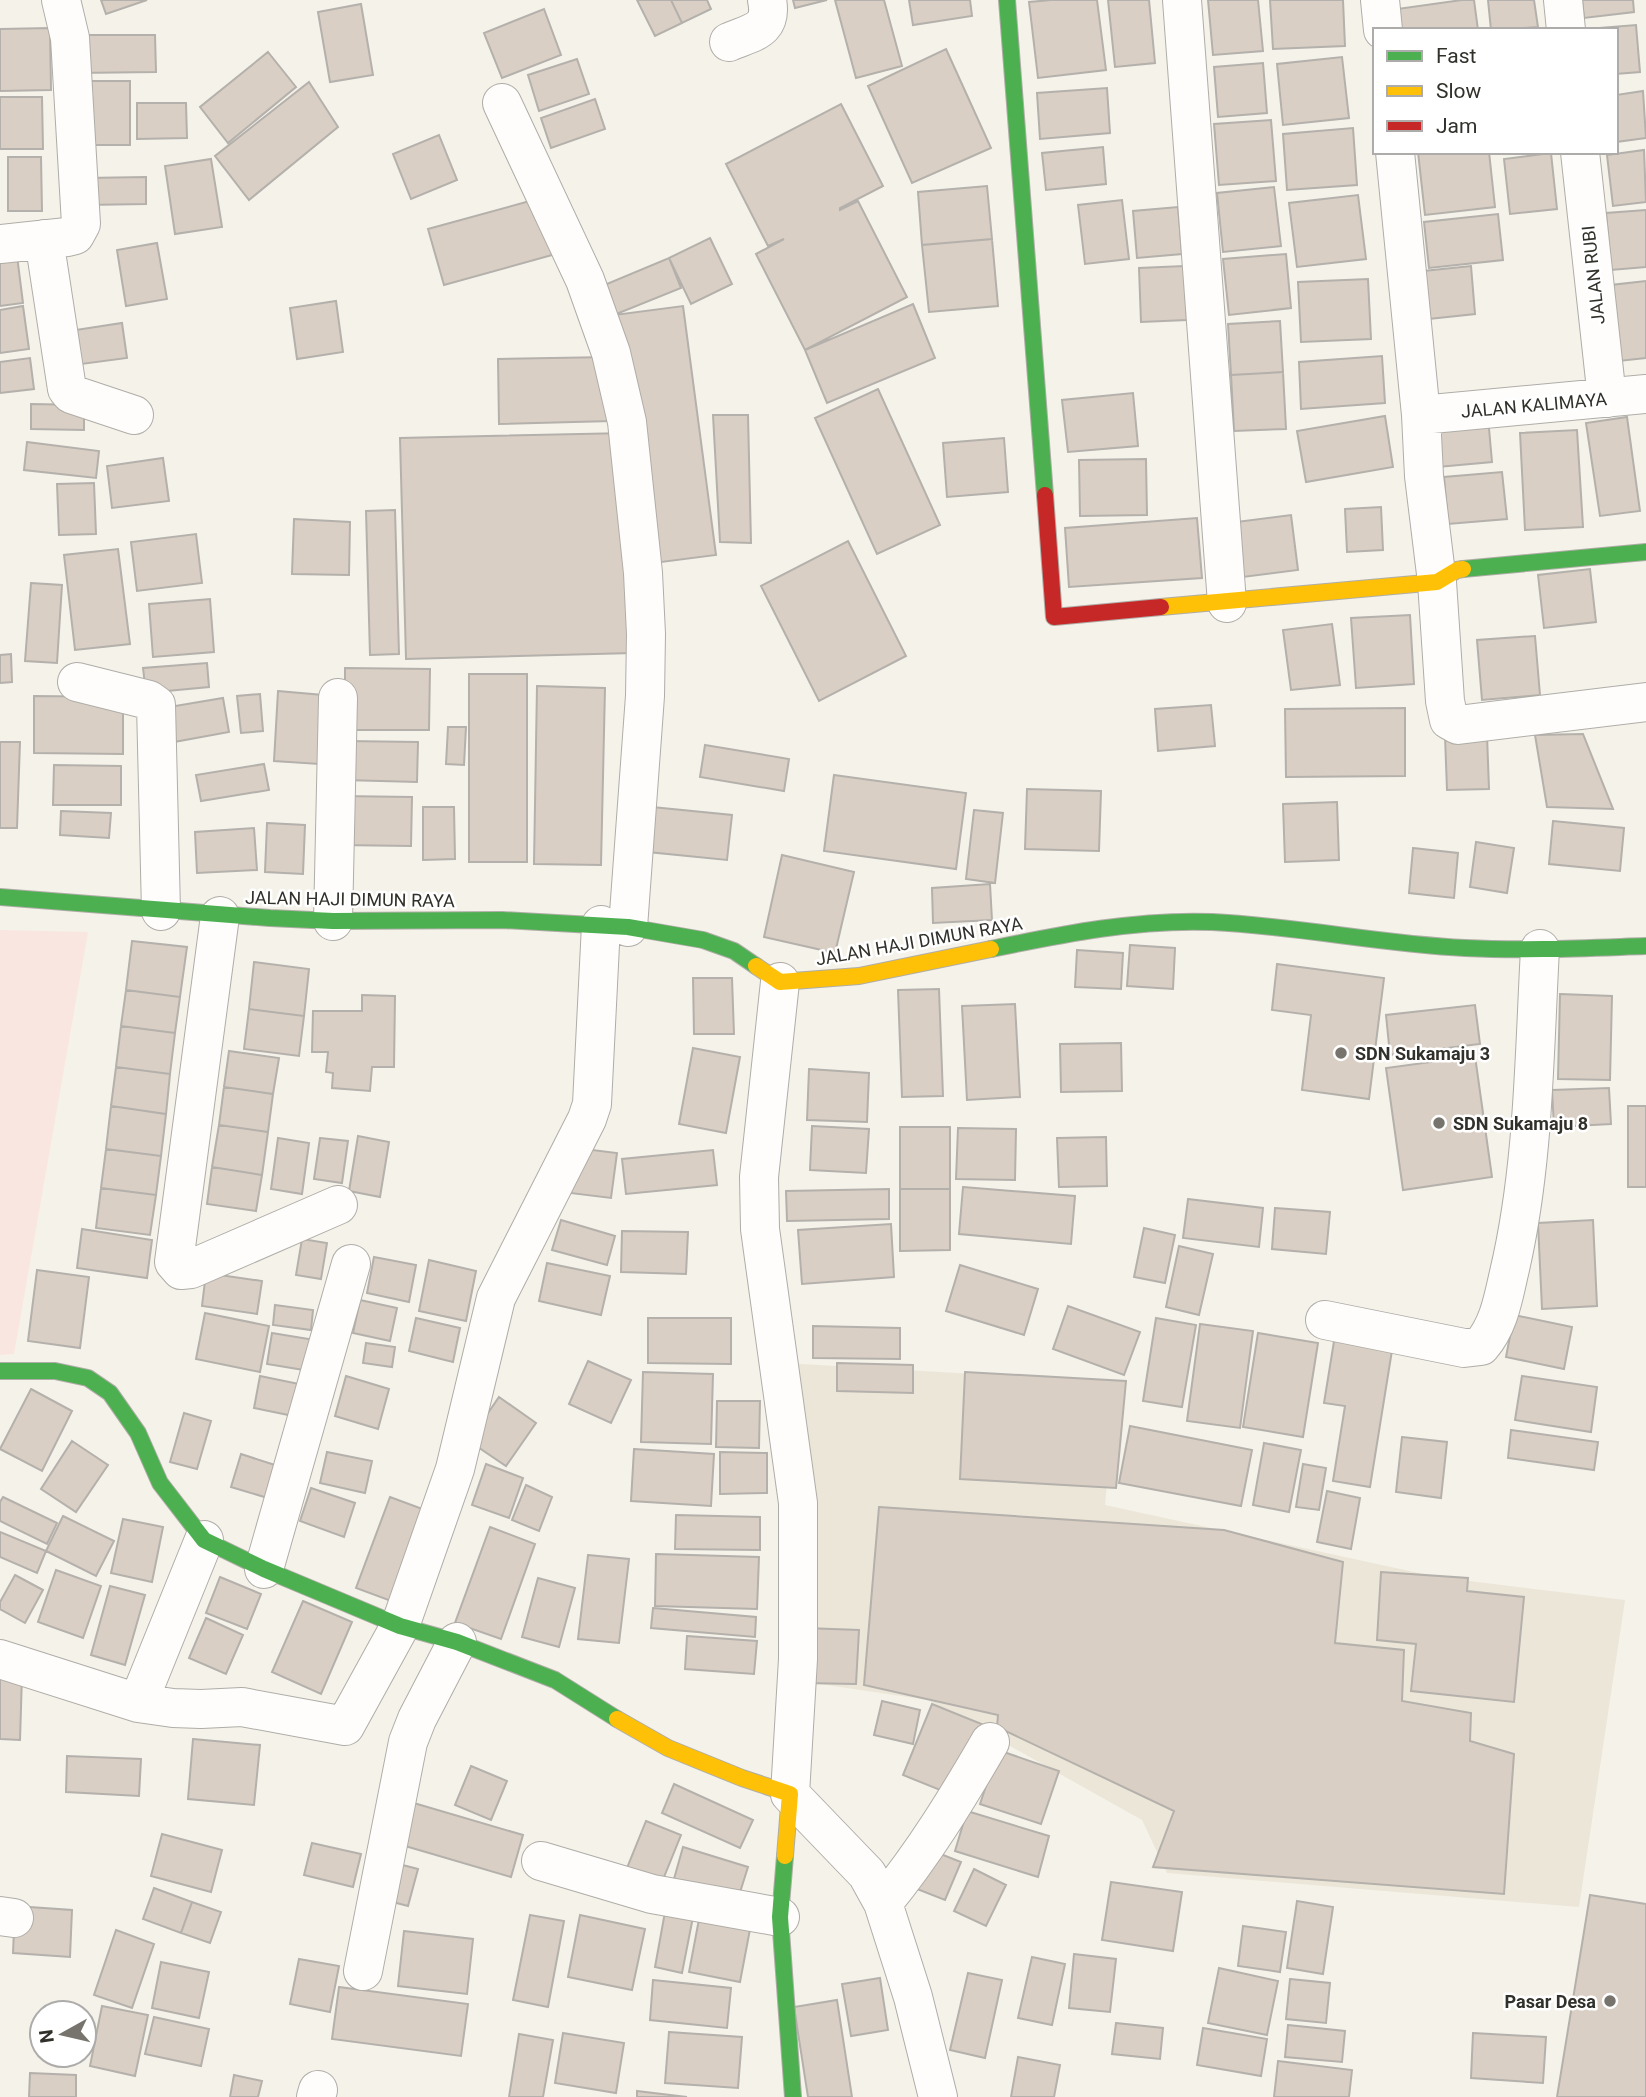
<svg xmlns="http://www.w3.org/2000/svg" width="1646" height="2097" font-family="Roboto,sans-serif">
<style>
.built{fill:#ece6d8}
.green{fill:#fae6e0}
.building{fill:#dacfc4;stroke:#b4b0ab;stroke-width:2}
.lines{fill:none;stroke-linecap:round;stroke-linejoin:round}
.street-casing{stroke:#afada7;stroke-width:40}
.fast-casing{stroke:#afada7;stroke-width:18}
.slow-casing{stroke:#afada7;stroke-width:18}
.jam-casing{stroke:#afada7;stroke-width:18}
.street{stroke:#fefdfc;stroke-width:38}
.fast{stroke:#4caf50;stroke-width:16}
.slow{stroke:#ffc107;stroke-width:16}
.jam{stroke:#c62828;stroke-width:16}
.poi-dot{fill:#76746d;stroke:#fff;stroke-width:2.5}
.labels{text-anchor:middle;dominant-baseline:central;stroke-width:5;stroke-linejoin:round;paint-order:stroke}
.street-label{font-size:18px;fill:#31302a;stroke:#fff}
.poi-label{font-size:18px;font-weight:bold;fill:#31302a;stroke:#fff;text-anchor:start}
</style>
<rect width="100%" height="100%" fill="#f5f2ea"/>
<!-- built -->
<path class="built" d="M784 1363 1116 1382 1105 1505 1437 1577 1625 1600 1579 1907 1167 1873 1142 1820 928 1700 779 1678Z"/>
<!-- green -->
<path class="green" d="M0 930 88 932 14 1354 0 1355Z"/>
<!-- building -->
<path class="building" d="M101 0H147L106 14Z
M637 0H671L682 23 655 36Z
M671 0H707L711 9 682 23Z
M793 0H827L795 8Z
M835 0H884L902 66 856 78Z
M909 0H970L972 16 913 25Z
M1051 0H1097L1106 70 1038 78 1029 2Z
M1108 0H1149L1155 63 1115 67Z
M1208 0H1258L1263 51 1213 55Z
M1270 0H1343L1345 46 1273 49Z
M1462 0H1474L1478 30H1400L1397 9Z
M1488 0H1534L1538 27 1491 30Z
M1582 0H1633L1634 12 1584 18Z
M361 4 373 75 330 82 318 12Z
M544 9 561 55 502 78 484 33Z
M1636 25 1640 72 1616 74V30L1586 29Z
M50 28 51 90 0 91V29Z
M76 35H155L156 72 76 73Z
M946 49 991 148 912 183 868 86Z
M268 52 296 87 228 143 200 107Z
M1342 57 1349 118 1283 125 1277 64Z
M577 59 589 94 539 111 528 75Z
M1263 63 1267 113 1218 117 1214 67Z
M75 81H130V145H76Z
M309 82 338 127 249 200 215 156Z
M1107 88 1110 133 1040 139 1037 93Z
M1643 91 1646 138 1616 142V95Z
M0 97H42L43 149H0Z
M595 99 605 129 551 148 541 118Z
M137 103H186L187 138 137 139Z
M841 104 883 186 840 208V210L858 201 907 297 805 350 756 254 784 239 768 246 726 164Z
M1271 120 1276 181 1219 185 1214 124Z
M1353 128 1357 185 1287 190 1283 134Z
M439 135 457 180 411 199 393 154Z
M1103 147 1106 184 1046 190 1042 153Z
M1644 150 1646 202 1613 206 1607 155Z
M1418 152H1489L1495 207 1425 215Z
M1551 153 1557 209 1510 214 1504 159Z
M8 157H41L42 211H8Z
M211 159 222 227 175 234 165 166Z
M146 177V204L85 205V178Z
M987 186 992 239 922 245 918 192Z
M1274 187 1281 246 1223 252 1217 193Z
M1358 195 1366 259 1297 267 1289 203Z
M537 199 552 255 444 285 428 229Z
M1122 200 1129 259 1085 264 1078 205Z
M1178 207 1182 254 1137 258 1133 211Z
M1646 210V267L1611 270 1606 213Z
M1498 214 1503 260 1429 268 1424 222Z
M710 238 732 284 691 304 669 258Z
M992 239 998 306 929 312 922 245Z
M157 243 167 299 126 306 117 250Z
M16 248 23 303 0 306V250Z
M1286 254 1291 308 1229 315 1223 259Z
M669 258 681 288 614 315 602 286Z
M1184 266 1187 320 1141 322 1139 268Z
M1471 266 1475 314 1420 320 1414 272Z
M1368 279 1371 339 1301 342 1298 282Z
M1646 281V358L1619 361 1611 285Z
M336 301 343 352 297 359 290 308Z
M913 304 935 358 827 403 805 350Z
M23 306 29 349 0 353V310Z
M683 306 716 555 646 564 614 315Z
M1280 321 1283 372 1231 375 1228 324Z
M122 323 127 358 74 365 69 331Z
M1382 356 1385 403 1301 409 1299 362Z
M610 357 611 421 499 424 498 359Z
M30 358 34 389 0 393V362Z
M1283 372 1286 429 1234 431 1231 375Z
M878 389 940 525 877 554 815 418Z
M1133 393 1138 446 1068 452 1062 400Z
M31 404 84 405V430L31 429Z
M713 415H748L751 543 720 542Z
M1385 416 1393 467 1306 482 1297 431Z
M1488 417 1492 462 1438 467 1433 422Z
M1627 417 1640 511 1600 516 1586 423Z
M1577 430 1583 527 1525 530 1520 433Z
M627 433 633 653 406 659 400 438Z
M1004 438 1008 492 947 497 943 443Z
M27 442 99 451 96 478 24 470Z
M163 458 169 501 112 508 107 466Z
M1146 459 1147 515 1080 516 1079 460Z
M1502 472 1507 519 1448 524 1444 477Z
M94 483 96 534 59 535 57 484Z
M1381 507 1383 550 1347 552 1345 509Z
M395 510 399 654 370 655 366 511Z
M1291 515 1298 570 1243 577 1236 522Z
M1197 518 1202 578 1069 587 1065 528Z
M294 519 350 522 349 575 292 574Z
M196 534 202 583 137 591 131 542Z
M848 541 906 656 819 701 761 586Z
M118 549 130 644 75 650 64 555Z
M1590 569 1596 622 1544 628 1538 575Z
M31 583 62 585 57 663 25 661Z
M210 599 214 652 153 657 149 604Z
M1410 615 1414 684 1356 688 1351 618Z
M1332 624 1340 685 1291 690 1283 630Z
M1535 636 1540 695 1482 700 1477 640Z
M11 654 12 682 0 683V655Z
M207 663 209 687 146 693 143 668Z
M345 668 430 669 429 730H345Z
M469 674H527V862H469Z
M537 686 605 688 601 865 534 864Z
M278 691 323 695 319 764 274 761Z
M260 694 263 731 241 733 237 696Z
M34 696 123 697V754L34 753Z
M223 698 229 732 174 742 169 707Z
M1211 705 1215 746 1158 751 1155 709Z
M1405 708V776L1286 777 1285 709Z
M448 727H466L464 765 446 764Z
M1583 734 1613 809 1547 807 1535 735Z
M1487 735 1489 789 1447 790 1445 736Z
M345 741 418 742 417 782 344 780Z
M0 742H20L17 828H0Z
M705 745 789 759 784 791 700 777Z
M264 764 269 790 201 801 196 775Z
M54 765 121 766V805H53Z
M834 775 966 793 956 869 824 851Z
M1027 789 1101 791 1099 851 1025 849Z
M340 796 412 797 411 846 339 845Z
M1337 802 1339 860 1285 862 1283 804Z
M423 807H454L455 859 423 860Z
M652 807 732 815 727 860 648 852Z
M974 810 1003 813 995 883 966 879Z
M61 811 111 813 109 838 60 835Z
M1553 821 1624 828 1620 871 1549 864Z
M267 823 305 825 303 874 265 872Z
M254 828 257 870 197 873 195 832Z
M1476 842 1514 848 1507 893 1470 887Z
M1413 848 1458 853 1454 898 1409 893Z
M782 855 854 872 835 953 764 937Z
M990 884 992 920 933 923 932 888Z
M132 941 187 947 180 997 126 990Z
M1130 945 1175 948 1173 989 1127 986Z
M1077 950 1123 953 1121 989 1075 987Z
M254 962 309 969 304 1016 249 1009Z
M1277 964 1384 978 1369 1099 1302 1090 1311 1015 1272 1010Z
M693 978H732L734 1034H694Z
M939 989 943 1096 902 1097 898 990Z
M126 990 180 997 175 1033 121 1026Z
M1560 994 1612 996 1610 1080 1558 1079Z
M362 995 395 996 394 1067H372L370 1091 332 1088 333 1073 326 1072 328 1052H312L313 1011H362Z
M1015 1004 1020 1097 967 1100 962 1006Z
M1475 1005 1480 1044 1390 1055 1386 1015Z
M249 1009 304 1016 299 1056 244 1049Z
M121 1026 175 1033 170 1074 116 1067Z
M1121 1043 1122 1091 1061 1092 1060 1044Z
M693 1048 740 1057 726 1133 679 1124Z
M229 1051 279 1058 273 1094 224 1087Z
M1475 1056 1492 1177 1403 1190 1386 1068Z
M116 1067 170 1074 166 1114 111 1106Z
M809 1069 869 1073 867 1122 807 1120Z
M224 1087 273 1094 268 1132 219 1125Z
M1609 1088 1611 1124 1554 1127 1552 1090Z
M111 1106 166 1114 161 1156 106 1149Z
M1628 1106H1646V1187H1628Z
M219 1125 268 1132 262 1175 212 1167Z
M812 1126 869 1129 866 1173 810 1170Z
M900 1127H950V1189H900Z
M958 1128 1016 1129 1015 1180 956 1179Z
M358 1136 389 1142 380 1197 349 1191Z
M1106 1137 1107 1186 1059 1187 1057 1138Z
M278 1138 309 1143 302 1194 271 1189Z
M320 1138 348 1141 342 1183 314 1179Z
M576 1148 617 1153 611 1198 570 1193Z
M106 1149 161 1156 156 1195 101 1188Z
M713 1150 717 1185 626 1194 622 1159Z
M212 1167 262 1175 256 1211 207 1204Z
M963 1187 1075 1196 1071 1244 959 1234Z
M101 1188 156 1195 150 1235 96 1228Z
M889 1189V1219L787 1221 786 1191Z
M900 1189H950V1250L900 1251Z
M1188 1199 1263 1208 1259 1247 1183 1238Z
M1275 1208 1330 1212 1326 1254 1272 1249Z
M561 1220 615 1236 607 1265 552 1250Z
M1593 1220 1597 1306 1542 1309 1538 1223Z
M891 1224 894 1277 802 1284 798 1230Z
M1144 1228 1175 1235 1165 1283 1134 1277Z
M82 1229 152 1240 147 1278 77 1268Z
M622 1231 688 1232 686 1274 621 1272Z
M302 1239 327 1243 321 1279 296 1275Z
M1179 1246 1213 1254 1199 1315 1166 1307Z
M374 1257 416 1265 409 1302 367 1293Z
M429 1260 476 1271 466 1321 419 1311Z
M547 1263 610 1276 601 1315 539 1301Z
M960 1265 1038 1289 1024 1335 946 1311Z
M37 1270 89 1277 80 1348 28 1341Z
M206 1273 262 1281 257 1314 202 1306Z
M360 1300 397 1308 390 1341 353 1333Z
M275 1305 313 1310 311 1330 273 1325Z
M1068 1306 1140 1332 1124 1375 1053 1349Z
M205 1313 269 1326 260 1372 196 1359Z
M1514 1315 1572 1327 1564 1369 1506 1357Z
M416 1318 460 1328 453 1362 409 1351Z
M648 1318H731V1364L648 1363Z
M1156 1318 1196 1325 1182 1407 1143 1401Z
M1200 1324 1253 1331 1240 1428 1187 1421Z
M813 1326 900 1328V1359L813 1358Z
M1336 1329 1394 1338 1370 1487 1333 1481 1345 1406 1324 1403Z
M272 1333 315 1340 310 1371 267 1364Z
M1258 1333 1318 1343 1303 1437 1243 1427Z
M366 1343 395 1347 392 1367 363 1363Z
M588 1361 631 1380 611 1423 569 1404Z
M837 1363 913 1365V1393L837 1391Z
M643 1372 713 1374 711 1444 641 1442Z
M965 1372 1126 1381 1116 1488 960 1479Z
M260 1376 304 1385 298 1417 254 1408Z
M346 1376 389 1389 378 1429 335 1416Z
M1522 1376 1597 1387 1591 1432 1515 1420Z
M31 1389 72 1411 42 1471 0 1449Z
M499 1397 536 1423 506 1466 469 1441Z
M717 1401H760L759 1448 716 1447Z
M184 1413 211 1421 197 1469 170 1462Z
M1130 1426 1252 1450 1241 1506 1119 1483Z
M1511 1430 1598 1442 1594 1470 1508 1458Z
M1402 1437 1447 1442 1441 1498 1396 1492Z
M72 1441 108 1465 76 1512 41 1489Z
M1264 1443 1301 1450 1289 1512 1253 1505Z
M634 1449 714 1454 711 1506 631 1501Z
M327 1452 372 1461 365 1493 320 1483Z
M720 1452 767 1453V1493L720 1494Z
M241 1454 281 1467 271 1499 231 1487Z
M486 1464 523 1478 509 1518 472 1505Z
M1303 1464 1326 1468 1319 1510 1296 1507Z
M526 1485 552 1497 539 1531 512 1520Z
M311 1488 355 1503 344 1537 300 1521Z
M1327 1491 1360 1498 1351 1549 1317 1542Z
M3 1497 57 1523 47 1544 0 1521V1502Z
M390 1497 436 1514 402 1605 356 1588Z
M879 1507 1224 1530 1343 1562 1335 1643 1404 1650 1402 1701 1471 1713 1470 1741 1514 1754 1504 1894 1153 1867 1174 1811 997 1727 998 1715 864 1685Z
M676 1515 760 1517V1550L675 1549Z
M63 1516 114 1541 96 1576 46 1551Z
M123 1519 163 1527 152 1582 111 1573Z
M490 1527 535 1544 501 1639 455 1623Z
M0 1532 46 1551 37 1573 0 1557Z
M656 1554 759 1557 757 1609 655 1606Z
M588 1555 629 1559 619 1643 578 1639Z
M56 1570 101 1586 83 1638 38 1622Z
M1381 1572 1468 1578 1467 1591 1524 1597 1514 1702 1411 1691 1416 1644 1377 1640Z
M15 1575 43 1590 25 1623 0 1609V1602Z
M220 1577 261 1594 247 1629 206 1613Z
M538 1578 575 1588 559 1647 522 1637Z
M110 1586 145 1595 125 1665 91 1655Z
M303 1601 352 1622 321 1694 272 1672Z
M653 1608 756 1617 755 1637 651 1628Z
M206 1618 243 1635 226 1674 189 1658Z
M805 1628 859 1630 856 1684 803 1683Z
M687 1636 757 1641 754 1674 685 1669Z
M0 1674 22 1675 20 1740 0 1739Z
M882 1701 920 1710 913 1744 874 1735Z
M932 1704 984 1725 955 1796 903 1775Z
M193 1739 260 1745 254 1805 188 1799Z
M998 1750 1059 1771 1041 1824 980 1804Z
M67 1756 141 1759 139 1796 66 1792Z
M471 1766 507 1781 491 1820 455 1805Z
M674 1784 753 1820 740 1848 662 1813Z
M407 1801 523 1835 511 1877 395 1843Z
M967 1811 1049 1836 1038 1877 955 1851Z
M646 1821 681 1835 662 1882 627 1868Z
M162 1834 222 1850 211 1892 151 1876Z
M312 1843 361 1854 353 1887 304 1875Z
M683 1847 748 1867 736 1905 672 1886Z
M933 1851 961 1862 945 1900 917 1889Z
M391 1862 418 1869 408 1906 381 1899Z
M974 1869 1006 1885 986 1926 954 1911Z
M1111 1882 1182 1892 1173 1951 1102 1940Z
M154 1888 192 1902 181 1933 143 1919Z
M1590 1895 1646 1904V2097H1557Z
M1297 1901 1333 1907 1323 1974 1287 1968Z
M192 1902 221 1912 210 1943 181 1933Z
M15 1906 72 1910 70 1957 13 1953Z
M665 1912 693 1917 682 1973 655 1967Z
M700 1914 751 1924 740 1982 689 1972Z
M530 1915 564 1921 548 2007 513 2000Z
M580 1915 645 1929 632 1990 568 1977Z
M1243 1926 1286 1932 1280 1972 1238 1966Z
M116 1930 154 1944 132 2008 94 1995Z
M404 1931 473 1939 467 1994 398 1986Z
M1074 1954 1116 1959 1110 2012 1069 2008Z
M1032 1957 1065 1964 1052 2025 1018 2018Z
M299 1959 339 1966 330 2012 290 2004Z
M161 1962 209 1972 199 2018 152 2008Z
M1219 1968 1278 1981 1267 2035 1208 2023Z
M968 1973 1002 1980 985 2058 950 2050Z
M880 1978 888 2030 851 2036 842 1984Z
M1290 1979 1330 1983 1326 2023 1286 2019Z
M653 1980 731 1988 727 2028 650 2020Z
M339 1987 468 2004 461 2056 332 2039Z
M837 2000 852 2097H808L794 2007Z
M102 2006 148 2015 135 2076 90 2066Z
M154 2017 209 2029 201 2066 145 2054Z
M1116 2023 1163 2028 1160 2059 1112 2054Z
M1288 2025 1345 2031 1342 2062 1285 2057Z
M1203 2028 1267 2039 1261 2076 1197 2065Z
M669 2032 742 2037 738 2088 665 2083Z
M563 2033 624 2043 616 2093 555 2083Z
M1473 2033 1546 2037 1543 2083 1471 2078Z
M519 2034 553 2040 543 2097H509Z
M1018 2057 1060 2065 1054 2097H1011Z
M1278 2061 1352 2070 1349 2097H1274Z
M30 2073 76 2075V2097H29Z
M234 2075 262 2081 258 2097H230Z
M637 2091 687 2097H637Z"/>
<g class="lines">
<defs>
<path id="street" d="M1182 0 1227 603
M1380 0 1383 30
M1563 0 1566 30
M729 42C752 32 773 31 767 0
M502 103 585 280 611 353 627 422 643 573 646 634 645 696 628 927
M1395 152 1421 415 1424 476 1437 582 1445 701 1449 720 1458 725 1646 702
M1580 152 1607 398
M44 239 67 389 71 394 134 415
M0 244 67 237 75 235 81 224 70 38 61 0
M1421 415 1646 394
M77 682 149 700 156 705 161 911
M220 916 174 1262 181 1270 191 1269 338 1205
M333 921 338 698
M780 982 759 1177 760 1229 798 1503V1659L790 1794 867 1874 883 1903 913 1997 938 2097
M1325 1320 1464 1348 1481 1346C1499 1325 1503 1299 1509 1273 1534 1167 1534 1058 1540 949
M264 1569 351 1264
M0 1659 138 1703 173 1708 201 1709 242 1707 345 1726 400 1626 455 1469 496 1298 587 1119 592 1104 601 925
M138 1703 204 1540
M541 1861 652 1894 780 1917
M883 1903C924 1853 957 1799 990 1742
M0 1916 14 1918
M363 1971 408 1742 417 1719 457 1642
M316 2097 318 2090"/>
<path id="fast" d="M1007 0 1045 495
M1463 569 1646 552
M0 897 270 918 333 921 502 920 628 927 703 940 734 951 756 966
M991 949C1063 934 1138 919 1212 922 1297 926 1381 944 1465 948 1526 951 1586 948 1646 946
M0 1371H55L88 1378 110 1393 138 1433 160 1483 204 1540 264 1569 400 1626 457 1642 555 1680 617 1719
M785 1856 780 1917 793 2097"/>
<path id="slow" d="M1161 607 1437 582 1457 570 1463 569
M756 966 780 982 859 976 991 949
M617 1719 668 1748 742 1778 790 1794 785 1856"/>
<path id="jam" d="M1045 495 1054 617 1161 607"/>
</defs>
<!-- street casing -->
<use href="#street" class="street-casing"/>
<!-- fast casing -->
<use href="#fast" class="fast-casing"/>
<!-- slow casing -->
<use href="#slow" class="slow-casing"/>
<!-- jam casing -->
<use href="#jam" class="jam-casing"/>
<!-- street -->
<use href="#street" class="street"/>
<!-- fast -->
<use href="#fast" class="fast"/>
<!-- slow -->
<use href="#slow" class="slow"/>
<!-- jam -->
<use href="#jam" class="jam"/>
</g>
<!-- markers -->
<g class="poi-dot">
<circle cx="1341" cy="1053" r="7"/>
<circle cx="1439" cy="1123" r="7"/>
<circle cx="1610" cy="2001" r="7"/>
</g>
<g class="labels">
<!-- street labels -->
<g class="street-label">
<text transform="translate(1593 275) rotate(-96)">JALAN RUBI</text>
<text transform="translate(1534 405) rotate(-5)">JALAN KALIMAYA</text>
<text transform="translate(350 899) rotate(1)">JALAN HAJI DIMUN RAYA</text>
<text transform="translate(919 941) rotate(-10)">JALAN HAJI DIMUN RAYA</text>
</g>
<!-- poi labels -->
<g class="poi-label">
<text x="1355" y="1053">SDN Sukamaju 3</text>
<text x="1453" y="1123">SDN Sukamaju 8</text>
<text x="1596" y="2001" text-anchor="end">Pasar Desa</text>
</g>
</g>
<!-- legend -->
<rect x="1373" y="28" width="245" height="126" fill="#ffffff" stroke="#adacaa" stroke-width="2"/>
<rect x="1387" y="51" width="35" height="10" fill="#4caf50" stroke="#adacaa" stroke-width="2"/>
<text x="1436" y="63" font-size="21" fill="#31302a">Fast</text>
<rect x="1387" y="86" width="35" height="10" fill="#ffc107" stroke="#adacaa" stroke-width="2"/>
<text x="1436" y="98" font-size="21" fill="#31302a">Slow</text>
<rect x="1387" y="121" width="35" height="10" fill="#c62828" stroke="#adacaa" stroke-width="2"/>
<text x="1436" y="133" font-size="21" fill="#31302a">Jam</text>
<!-- north arrow -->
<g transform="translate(63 2034) rotate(262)"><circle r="33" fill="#ffffff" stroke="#adacaa" stroke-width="2"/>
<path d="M0-5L12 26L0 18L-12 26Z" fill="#76746d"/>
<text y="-10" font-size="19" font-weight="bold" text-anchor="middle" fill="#31302a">N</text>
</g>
</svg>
